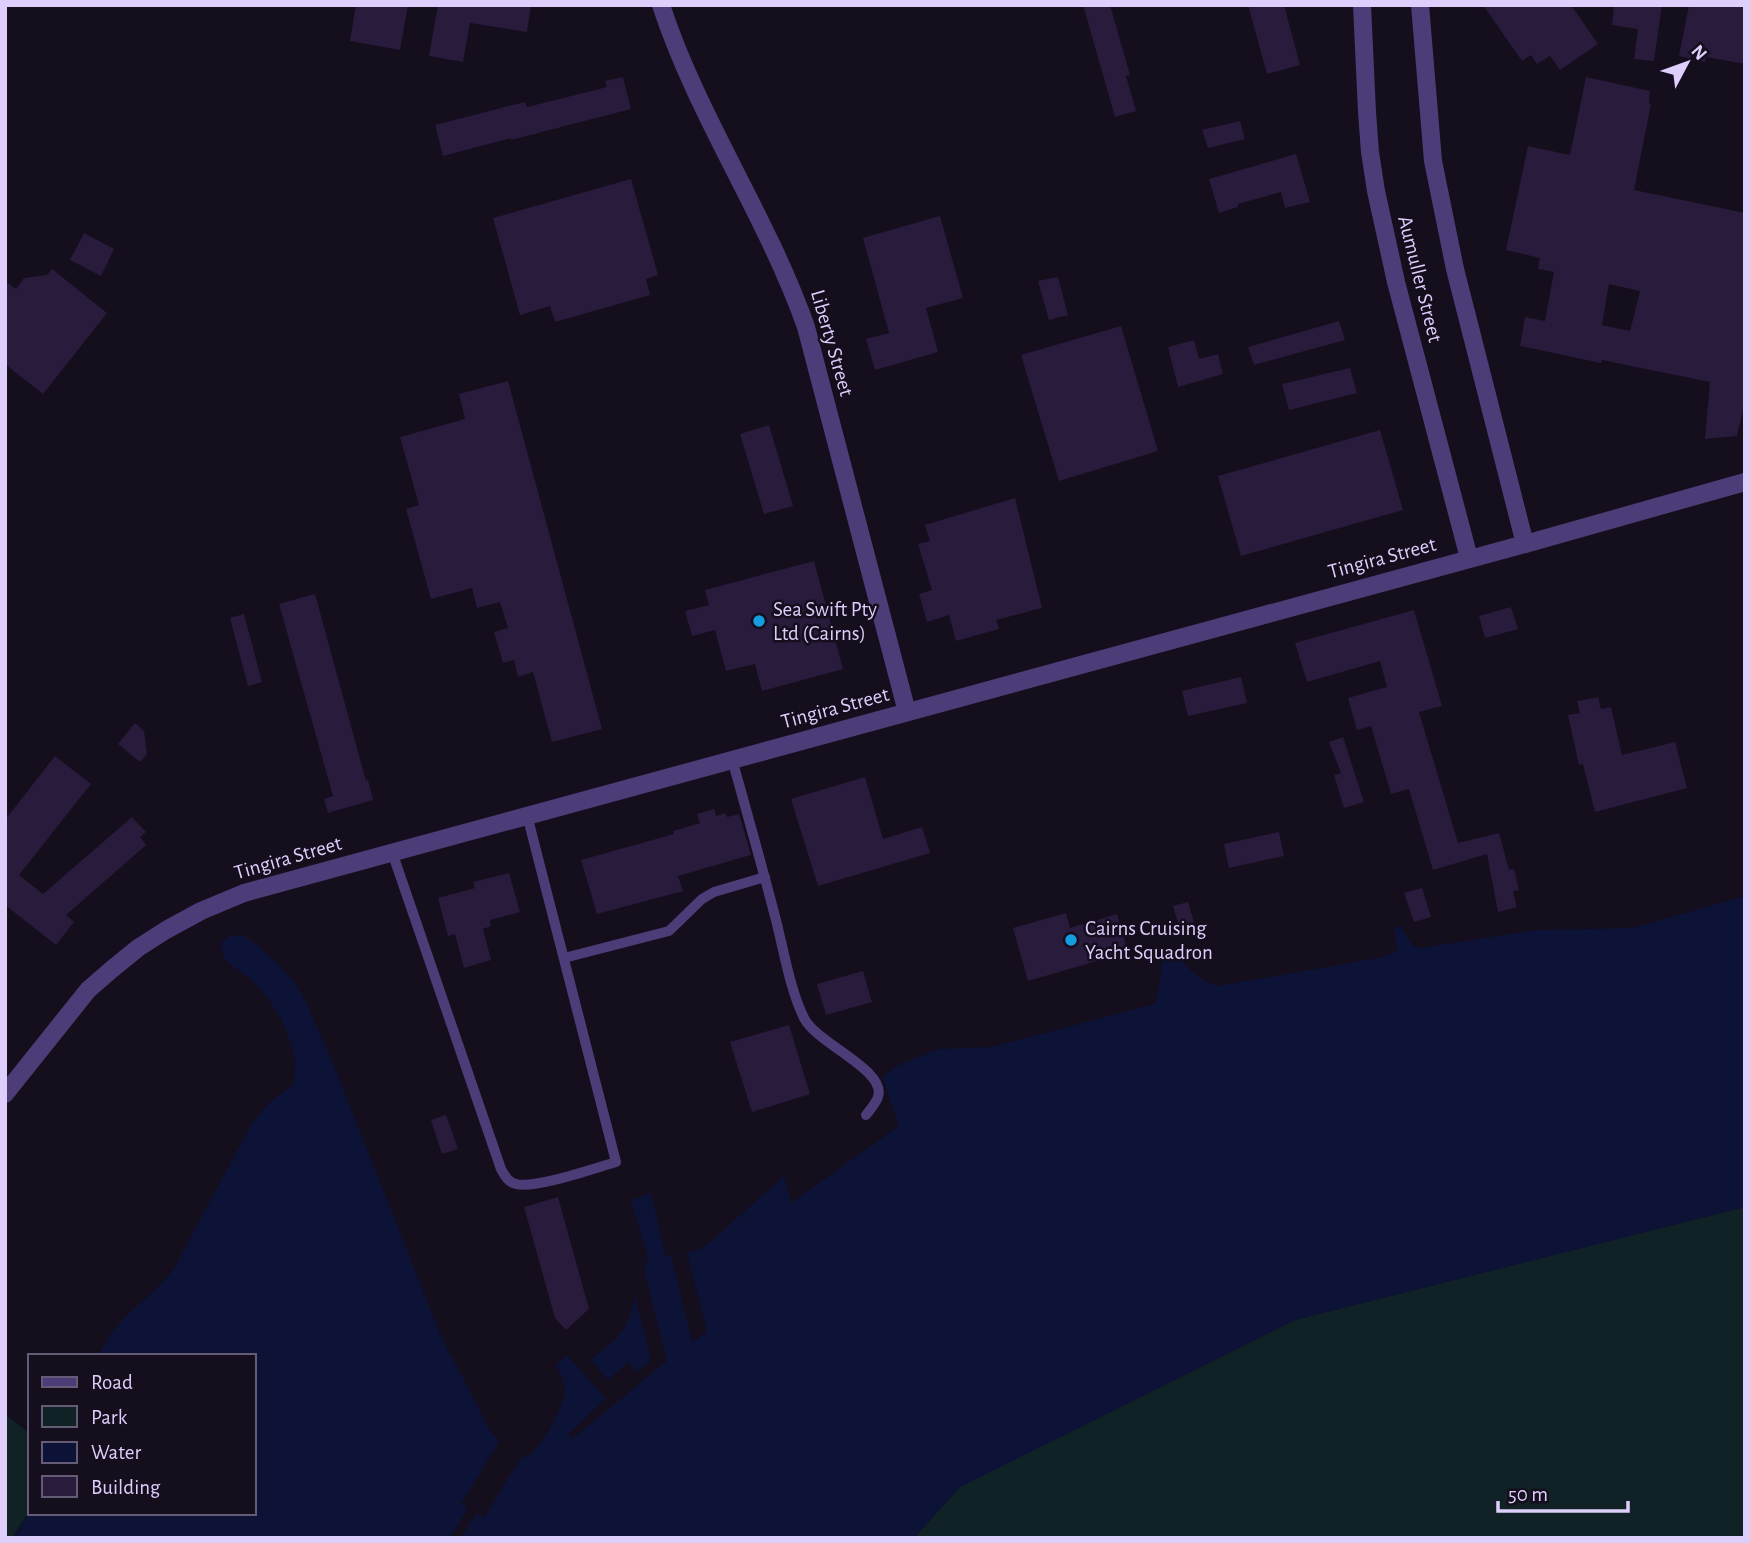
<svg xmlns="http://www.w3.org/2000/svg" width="1750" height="1543" font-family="'Alegreya Sans',sans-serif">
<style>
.green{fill:#112226}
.water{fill:#0d1337}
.pier{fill:#140e1d}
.building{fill:#291b3c;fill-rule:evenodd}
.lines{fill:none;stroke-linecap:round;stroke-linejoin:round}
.service{stroke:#4c3d78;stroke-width:10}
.minor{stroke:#4c3d78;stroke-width:18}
.tertiary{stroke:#4c3d78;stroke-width:18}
.poi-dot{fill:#149ee0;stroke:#140e1d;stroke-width:2.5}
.labels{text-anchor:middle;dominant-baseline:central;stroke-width:5;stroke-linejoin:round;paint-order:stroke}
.street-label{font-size:21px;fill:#ddcefb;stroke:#140e1d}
.poi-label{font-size:21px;fill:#ddcefb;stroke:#140e1d;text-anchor:start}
</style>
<rect width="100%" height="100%" fill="#140e1d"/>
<!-- green -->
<path class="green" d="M1745 1207V1538H914L960 1487 1295 1320Z
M5 1414 30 1434V1510L12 1538H5Z"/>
<!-- water -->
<path class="water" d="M1745 896V1207L1295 1320 960 1487 914 1538H13L30 1511V1513H254V1356H98L111 1333 129 1313 155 1290 173 1270 252 1123 271 1101 293 1085C294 1077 296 1066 295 1058 291 1038 280 1015 268 998 262 992 256 984 249 978 235 965 220 965 222 941L230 936 242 935 257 945 278 964 295 983 306 1002 335 1068 440 1334 492 1434 499 1441 503 1435 526 1449 521 1457C523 1457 525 1457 527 1456 538 1453 562 1409 564 1396 567 1386 560 1374 556 1365L567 1355 580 1369 617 1338 625 1327 630 1315 635 1296 621 1241 636 1238 644 1268 648 1258 631 1200 651 1193 666 1257 698 1250 709 1243 784 1176 791 1203 899 1126 882 1077 897 1066 938 1049 991 1047 1155 1004 1160 982 1162 961 1177 957C1190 970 1200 980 1218 986L1384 957 1397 951 1394 928 1401 926 1413 946 1422 948 1536 930 1632 928Z"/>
<!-- pier -->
<path class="pier" d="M636 1238 667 1361 572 1439 568 1434 606 1399 567 1355 570 1352 580 1364 589 1358 608 1380 628 1362 637 1372 651 1360 621 1241Z
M687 1253 707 1332 692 1342 671 1256Z
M503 1435 526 1449 484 1518 476 1513 461 1538H450L468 1508 461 1504Z"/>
<!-- building -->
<path class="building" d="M356 5H408L400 50 350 41Z
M438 5H531L527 32 470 23 463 62 429 56Z
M1083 5H1110L1130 75 1126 76 1136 111 1115 117Z
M1248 5H1284L1300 65 1267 74Z
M1483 5H1571L1598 44 1560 70 1550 56 1537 64 1531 55 1522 61Z
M1614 5H1662L1654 61 1634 59 1638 29 1612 25Z
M1689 5H1745V64L1706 57 1705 62 1679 56Z
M623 77 631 109 511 140V138L443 156 435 125 525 102 527 107 607 87 605 81Z
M1586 77 1650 91 1649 103 1651 104 1634 190 1745 213V401L1737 436 1705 439 1710 382 1602 360 1601 363 1520 346 1525 317 1545 321 1554 272 1538 269 1540 258 1506 250 1528 146 1570 155ZM1609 284 1640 291 1630 331 1602 325Z
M1240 121 1245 139 1208 148 1202 130Z
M1296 154 1310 202 1285 208 1281 192 1238 204V207L1219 213 1209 179Z
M631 179 658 275 646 279 650 295 555 322 550 306 520 315 493 218Z
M940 216 963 298 926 308 938 352 875 370 866 339 889 333 863 238Z
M84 233 114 249 101 276 70 260Z
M52 269 107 313 43 394 5 364V281L16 289 24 278 47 275Z
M1058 277 1068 315 1049 320 1038 281Z
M1339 321 1345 340 1254 365 1248 347Z
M1121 326 1158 451 1059 481 1021 355Z
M1194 340 1199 359 1218 354 1223 374 1178 387 1168 347Z
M1350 368 1357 393 1289 410 1282 384Z
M508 381 602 729 552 742 533 672 518 677 514 660 503 663 494 632 508 628 500 602 477 608 472 588 431 599 406 509 419 505 400 437 465 419 459 394Z
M769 425 793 506 764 514 740 434Z
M1380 430 1403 510 1241 556 1218 476Z
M1015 498 1042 608 996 620 999 629 956 641 949 615 927 622 919 594 932 590 918 544 930 541 925 525Z
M814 561 843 669 762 691 755 664 726 671 715 630 692 636 685 611 709 605 705 590Z
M315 594 366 781 368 780 373 800 328 813 324 799 333 796 279 604Z
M1511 607 1518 629 1485 638 1479 616Z
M1414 610 1442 706 1419 712 1458 843 1499 833 1509 870 1514 869 1519 890 1513 891 1517 907 1498 912 1487 854 1433 870 1409 789 1391 794 1371 726 1357 730 1348 698 1387 687 1380 661 1307 682 1295 643Z
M244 614 262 682 248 686 230 618Z
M1241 677 1247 703 1188 716 1182 691Z
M1598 697 1601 709 1611 707 1622 755 1675 742 1687 788 1595 812 1583 764 1579 765 1568 715 1580 713 1577 701Z
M135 723 144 731 147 754 140 762 118 744Z
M1343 737 1364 802 1344 808 1334 775 1341 773 1329 742Z
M55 756 91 784 19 875 43 894 132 817 146 832 140 837 146 845 66 915 74 922 56 945 5 905V820Z
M865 777 883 839 922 827 930 853 818 886 791 799Z
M714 809 716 816 725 813 727 817 739 814 751 855 678 876 683 891 597 914 581 860 674 834 673 831 700 823 697 814Z
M1279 832 1284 856 1229 868 1224 844Z
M509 873 520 912 490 920 491 926 483 929 491 960 464 968 455 934 448 936 438 898 475 888 473 882Z
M1422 888 1431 917 1414 922 1404 893Z
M1188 902 1194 922 1179 926 1173 906Z
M1066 913 1070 928 1117 914 1128 952 1028 981 1013 928Z
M863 971 872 1002 826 1015 817 984Z
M789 1025 810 1094 752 1112 730 1042Z
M446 1115 458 1149 442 1154 431 1120Z
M558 1197 589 1309 566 1330 555 1318 524 1207Z"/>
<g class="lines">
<!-- service -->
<path class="service" d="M732 759C747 813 762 866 776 920 784 952 790 989 804 1018 817 1044 887 1070 878 1097 876 1103 870 1110 866 1115
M392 852 501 1169C505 1176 508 1182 516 1184 535 1189 595 1168 616 1162L527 815
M564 958 669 931 702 899 714 892 765 877"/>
<!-- minor -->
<path class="minor" d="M661 5C698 118 767 216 806 327L907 712
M5 1094 88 990 111 970 138 948 166 930 201 911 244 893 1525 544 1745 482"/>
<!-- tertiary -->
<path class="tertiary" d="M1362 5 1367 112 1370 152 1376 191 1396 282 1469 558
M1420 5 1433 161 1455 269 1525 544"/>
</g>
<!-- markers -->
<g class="poi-dot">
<circle cx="759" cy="621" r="7"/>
<circle cx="1071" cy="940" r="7"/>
</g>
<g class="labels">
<!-- street labels -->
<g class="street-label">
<text transform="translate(1420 279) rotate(76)">Aumuller Street</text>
<text transform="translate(832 343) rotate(74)">Liberty Street</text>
<text transform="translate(1382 558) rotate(-15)">Tingira Street</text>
<text transform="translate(835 708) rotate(-15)">Tingira Street</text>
<text transform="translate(288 858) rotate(-16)">Tingira Street</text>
</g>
<!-- poi labels -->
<g class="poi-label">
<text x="773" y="609">Sea Swift Pty<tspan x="773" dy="24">Ltd (Cairns)</tspan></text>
<text x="1085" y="928">Cairns Cruising<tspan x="1085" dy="24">Yacht Squadron</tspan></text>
</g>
</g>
<!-- border -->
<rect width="1750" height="1543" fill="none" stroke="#ddcefb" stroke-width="14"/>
<!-- legend -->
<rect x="28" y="1354" width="228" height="161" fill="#140e1d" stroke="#645b76" stroke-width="2"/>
<rect x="42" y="1377" width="35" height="10" fill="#4c3d78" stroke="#645b76" stroke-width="2"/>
<text x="91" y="1389" font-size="21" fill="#ddcefb">Road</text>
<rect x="42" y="1406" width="35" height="21" fill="#112226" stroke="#645b76" stroke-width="2"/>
<text x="91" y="1424" font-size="21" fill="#ddcefb">Park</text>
<rect x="42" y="1442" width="35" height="21" fill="#0d1337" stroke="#645b76" stroke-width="2"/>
<text x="91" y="1459" font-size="21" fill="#ddcefb">Water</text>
<rect x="42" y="1476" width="35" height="21" fill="#291b3c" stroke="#645b76" stroke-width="2"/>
<text x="91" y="1494" font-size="21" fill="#ddcefb">Building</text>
<!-- north arrow -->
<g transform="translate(1687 63) rotate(49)" stroke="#140e1d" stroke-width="5" paint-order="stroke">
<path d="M0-5L12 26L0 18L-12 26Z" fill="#ddcefb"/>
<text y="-10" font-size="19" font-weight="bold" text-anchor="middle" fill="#ddcefb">N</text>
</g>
<!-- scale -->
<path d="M1498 1501v10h130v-10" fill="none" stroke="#ddcefb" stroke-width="3.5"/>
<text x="1508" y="1501" font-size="21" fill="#ddcefb" stroke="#140e1d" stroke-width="5" paint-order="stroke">50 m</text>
</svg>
